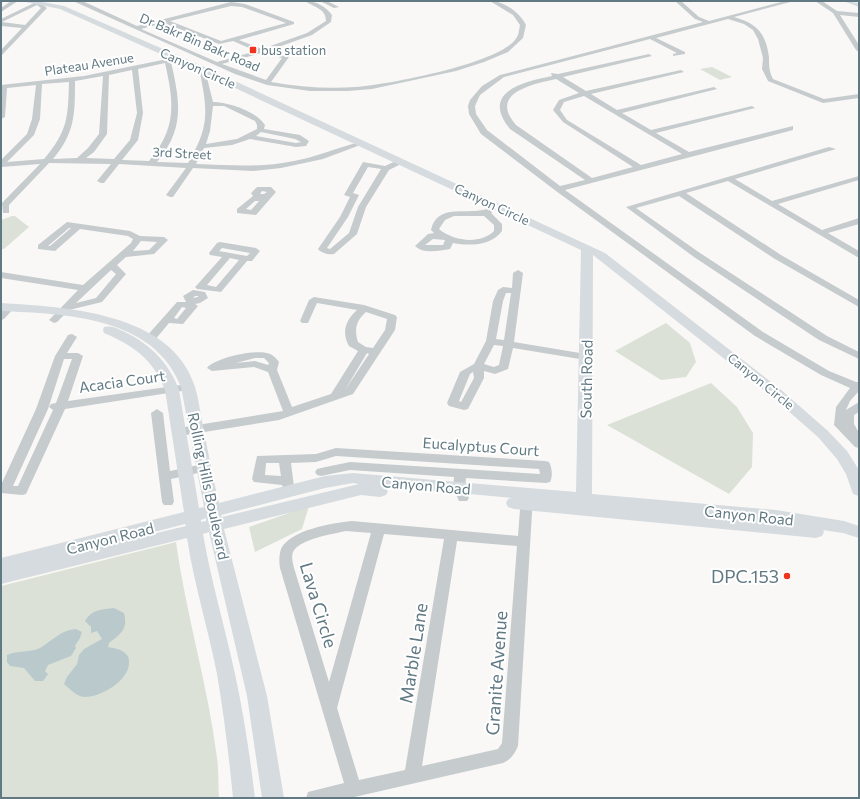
<svg xmlns="http://www.w3.org/2000/svg" width="860" height="799" font-family="Commissioner,sans-serif">
<style>
.green{fill:#dbe1d7}
.water{fill:#bacacc}
.lines{fill:none;stroke-linecap:round;stroke-linejoin:round}
.minor{fill:#c6cbce;fill-rule:evenodd}
.major{fill:#d5dbde;fill-rule:evenodd}
.poi-dot{fill:#f1331e;stroke:#fff;stroke-width:1.5}
.labels{text-anchor:middle;dominant-baseline:central;stroke-width:4;stroke-linejoin:round;paint-order:stroke}
.far-street-label{font-size:13px;fill:#617983;stroke:#fff}
.far-poi-label{font-size:13px;fill:#617983;stroke:#fff;text-anchor:start}
.street-label{font-size:15px;fill:#617983;stroke:#fff}
.near-poi-label{font-size:18px;fill:#617983;stroke:#fff;text-anchor:end}
.near-street-label{font-size:18px;fill:#617983;stroke:#fff}
</style>
<rect width="100%" height="100%" fill="#f9f8f6"/>
<!-- green -->
<path class="green" d="M712 67 732 77 720 80 700 69Z
M12 216H15L29 227 4 249H1V220Z
M666 323 690 343 696 362 686 377 661 380 615 351Z
M711 383 737 407 753 433 752 467 729 494 607 425Z
M309 506 302 529 255 552 249 527Z
M176 542C186 615 208 685 217 758 219 771 218 785 219 798H1V586Z"/>
<!-- water -->
<path class="water" d="M114 608 124 613C128 629 122 633 109 643L108 647C113 648 121 649 125 653 129 656 129 659 129 664 128 681 101 697 85 697 77 697 70 689 64 684L67 677 77 664 79 655 84 649 102 639 97 631 91 633V627L85 621C91 610 102 609 114 608Z
M76 629 82 632 80 638 75 646 76 648 71 656 48 665 45 671 48 674 43 681H35L24 668 10 666 7 662V655C17 650 30 653 40 648 53 640 61 630 76 629Z"/>
<g class="lines">
<!-- minor -->
<path class="minor" d="M11 1H18L1 12V8Z
M32 1H38L47 8 1 56V50L22 28 1 26V19L34 3ZM37 5 41 8 25 25 2 22Z
M73 1H82L89 4 137 26 231 2 245 4 294 22V24L239 40 262 49 307 33 326 21C326 8 313 7 305 1 316 1 325 6 332 15L331 22 312 35 267 51 289 57 271 82C299 87 328 89 356 87 386 85 504 63 517 37 519 34 519 29 520 25L513 15 490 1C504 1 520 13 526 25L523 38 508 52 484 62 456 71 372 89 348 91H310L267 85 235 74ZM231 6 242 7 286 23 221 41 170 21ZM164 23 219 44 233 41 256 51 217 62 141 29ZM261 53 282 58 266 80 222 64Z
M320 1H327L339 7 334 8Z
M675 1H681L699 17 709 21 785 1H794L734 17C756 23 766 33 769 57 769 66 769 71 773 79L824 99 859 94V98L823 103 768 81 762 69 763 58 758 39 753 30 744 24 728 19 656 38 685 52V54L673 56V54L677 53 650 39 504 77 480 95 475 106 476 114 487 130 560 186 585 180 510 129C480 92 523 82 552 76L551 73 558 74 649 54 652 56 563 77 586 91 681 70 684 72 591 94 617 110 714 87 717 89 622 113 651 130 752 106 755 108 656 133 689 152 793 126V130L565 190 763 332 829 371 856 382H859V391L850 401 846 410 859 402V412L854 415V424L859 433V448L855 447 834 425 836 407 850 388 821 375 755 336 556 191 481 134 469 114 468 106 470 100 482 86 500 75 703 22 695 19ZM556 79 579 93 559 100 553 110 563 122 633 167 592 178 516 125C488 93 533 84 556 79ZM584 96 682 154 641 165 567 120 560 110 564 102Z
M815 1H822L837 11 859 13V17L840 15 859 45V52L856 50 833 13Z
M177 57 180 59 179 60 171 62C180 102 185 128 157 162L188 163C209 127 208 113 200 73L206 69 209 71 206 74 213 102C228 102 256 111 265 125L264 129 300 135 309 141 306 146 296 147 250 139 232 145 204 148 196 164C229 165 261 168 294 161 316 157 337 148 359 142L363 144 323 159 281 168 253 171 193 168 173 197H170L166 195 186 168 119 164 104 183H101L97 181 111 164 49 163 9 205V213H3L2 203 40 164 1 167V160L27 134 32 119 36 85 7 88 5 117 1 119V85L84 76ZM165 63C174 103 177 128 149 161L122 160 138 140 143 113 138 69ZM132 70 137 113 130 140 114 159 86 158 94 152 107 134 109 75ZM103 76 99 134 88 148 77 158 53 159C75 133 75 114 75 81ZM69 82C68 117 68 131 44 159L7 162 34 135 40 119 42 84ZM213 106H224L255 121 257 125V129L237 139 206 144 210 131ZM261 132 295 139 301 142 296 143 256 136Z
M829 147 836 149 735 179 772 201 859 176V180L778 204 822 230 859 218V224L828 233 859 251V258L728 181 686 193 781 255 859 300V307L775 259 679 196 636 208 700 253 827 336 859 352V359L819 340 694 257 626 207Z
M398 160 405 162 389 170 366 207 357 234 334 254C329 255 321 253 318 249L340 217 350 197 344 195 363 162 385 166ZM368 167 381 169 358 207 349 233 330 249 327 248 348 217 359 195 353 193Z
M257 187H271L276 192 256 215 237 213V209L253 196 251 193ZM262 191 267 192 264 194H260ZM255 201H259L251 210 246 209Z
M494 204H497L501 206 491 213 502 224V231C491 246 470 246 453 243L450 249C439 251 423 254 415 246L428 234 434 233 431 230C437 204 464 214 483 210 487 210 491 206 494 204ZM454 216H484L494 225V231C480 245 453 241 439 229L445 220ZM433 239 445 240 443 245H425Z
M67 222 130 231 140 236 164 237 168 240 154 254 126 257 117 265 126 274 102 302 69 310 57 322 54 323 49 320 51 318 78 290 1 278V272L83 285 131 243 133 239 128 236 80 229 55 251 38 249V245ZM69 228H71L50 246H48ZM141 241 157 242 149 250 133 251ZM111 270 116 274 96 298 76 303Z
M220 242 256 248 260 251 252 261H247L221 292 197 289 195 287 197 285 222 257 210 255 209 253 217 243ZM222 248 250 253 247 256 219 251ZM230 258 239 260 216 287 207 285Z
M518 270 523 273 514 342 586 354 591 357 586 360 513 348 508 369 495 374 484 371V378L468 409 464 410 449 406 447 403 460 372 474 364 486 341 493 301 498 290 503 287 512 288 513 273ZM506 293H511L504 340 496 339 503 301ZM494 345 503 346 499 365 494 367 484 364ZM473 372 474 378 461 402 459 401 470 374Z
M193 290 205 292 208 298 200 303 195 304 198 306 183 324 169 323 154 341H146L145 339 146 337 177 302H186L183 296ZM195 296H198V297L193 298ZM182 307 186 308 177 319 174 318Z
M314 297 364 305 395 315 397 317 395 330 353 394 279 420 179 436 175 435 173 432 179 428 283 411 268 372 254 367 212 371 207 368C214 358 258 348 270 354 273 355 277 359 279 362L277 370 292 407 331 394 358 351 349 346C341 332 346 320 357 310L317 303 308 323H302L300 321 309 300ZM366 312 387 319 385 330 373 348 366 347 358 342C354 329 356 321 366 312ZM367 353 369 354 345 390ZM255 358H264L269 363 268 365 255 361 236 363Z
M10 304 15 307 4 319 1 320V311L7 305Z
M72 334 77 337 67 353H78L83 356 68 401 188 384 193 387 188 390 65 409 26 494 22 495 1 493V485L36 409 55 356 68 335ZM64 359H72L56 403 51 404 49 407 53 410 18 486H13L48 409Z
M157 409 163 413 170 471 203 464 207 465 209 468 207 471 171 479 174 502 172 505H164L162 502 151 413Z
M336 448 545 461 549 462C552 467 553 477 550 482L546 483 466 478 465 488 469 498 467 501H459L453 488 454 477 350 470 321 476 317 475 315 472 317 469 321 468 350 462 540 474 539 469 336 456 316 462 291 463 294 487 292 490H284L282 485 254 482 252 479 257 456 316 454ZM266 463H279L281 476 265 475Z
M527 492 531 493 533 496 518 746C515 753 511 760 503 763L350 798H306L308 792 344 783 280 568C279 562 279 555 281 549 290 530 332 523 352 521L518 536 521 496 523 493ZM346 531 371 533 329 682 294 568C293 563 291 557 293 552 299 539 333 534 346 531ZM384 534 444 539 405 770 359 780 337 708ZM457 541 517 546 502 743 498 749 422 766Z"/>
<!-- major -->
<path class="major" d="M21 1H37L64 6 209 69 605 253 780 389 828 431 847 451 859 470V496L853 494 846 474 837 459 818 437 770 395 593 255 592 494 776 510 844 521 859 526V538L843 533 823 530 824 532 822 536 816 538 514 509 508 507 506 503 508 499 512 498 383 486 388 491 386 495 380 497 361 495 224 529 267 696 284 798H262L247 696 209 532 203 534C211 581 225 627 235 674 244 715 250 757 255 798H233C229 757 224 715 217 674 208 628 194 584 187 538L1 584V558L184 512 165 390C154 360 133 345 104 333L103 330 104 327C112 325 118 329 125 332 151 345 169 363 179 390L199 508 204 507 181 387C154 316 65 314 1 311V303C65 307 172 312 195 387 199 400 200 413 203 426 208 452 213 478 219 503L325 476 353 473 576 492 581 250 203 73 60 9ZM353 483 359 484 222 517 221 515 325 488ZM206 518V521L201 522V520ZM185 524 186 526 77 552Z
M845 1 859 3V7L846 2Z"/>
</g>
<!-- markers -->
<g class="poi-dot">
<rect x="249" y="46" width="8" height="8" rx="2"/>
<circle cx="787" cy="576" r="4"/>
</g>
<g class="labels">
<!-- far-street labels -->
<g class="far-street-label">
<text transform="translate(200 42) rotate(23)">Dr Bakr Bin Bakr Road</text>
<text transform="translate(89 64) rotate(-9)">Plateau Avenue</text>
<text transform="translate(198 68) rotate(24)">Canyon Circle</text>
<text transform="translate(182 153) rotate(3)">3rd Street</text>
<text transform="translate(492 204) rotate(25)">Canyon Circle</text>
<text transform="translate(761 381) rotate(39)">Canyon Circle</text>
</g>
<!-- far-poi labels -->
<g class="far-poi-label">
<text x="261" y="50">bus station</text>
</g>
<!-- street labels -->
<g class="street-label">
<text transform="translate(586 379) rotate(-89)">South Road</text>
<text transform="translate(122 381) rotate(-8)">Acacia Court</text>
<text transform="translate(481 446) rotate(4)">Eucalyptus Court</text>
<text transform="translate(426 485) rotate(5)">Canyon Road</text>
<text transform="translate(209 486) rotate(78)">Rolling Hills Boulevard</text>
<text transform="translate(749 515) rotate(6)">Canyon Road</text>
<text transform="translate(110 538) rotate(-14)">Canyon Road</text>
</g>
<!-- near-poi labels -->
<g class="near-poi-label">
<text x="779" y="576">DPC.153</text>
</g>
<!-- near-street labels -->
<g class="near-street-label">
<text transform="translate(319 605) rotate(73)">Lava Circle</text>
<text transform="translate(413 653) rotate(-81)">Marble Lane</text>
<text transform="translate(496 673) rotate(-86)">Granite Avenue</text>
</g>
</g>
<!-- border -->
<rect width="860" height="799" fill="none" stroke="#617983" stroke-width="4"/>
</svg>
